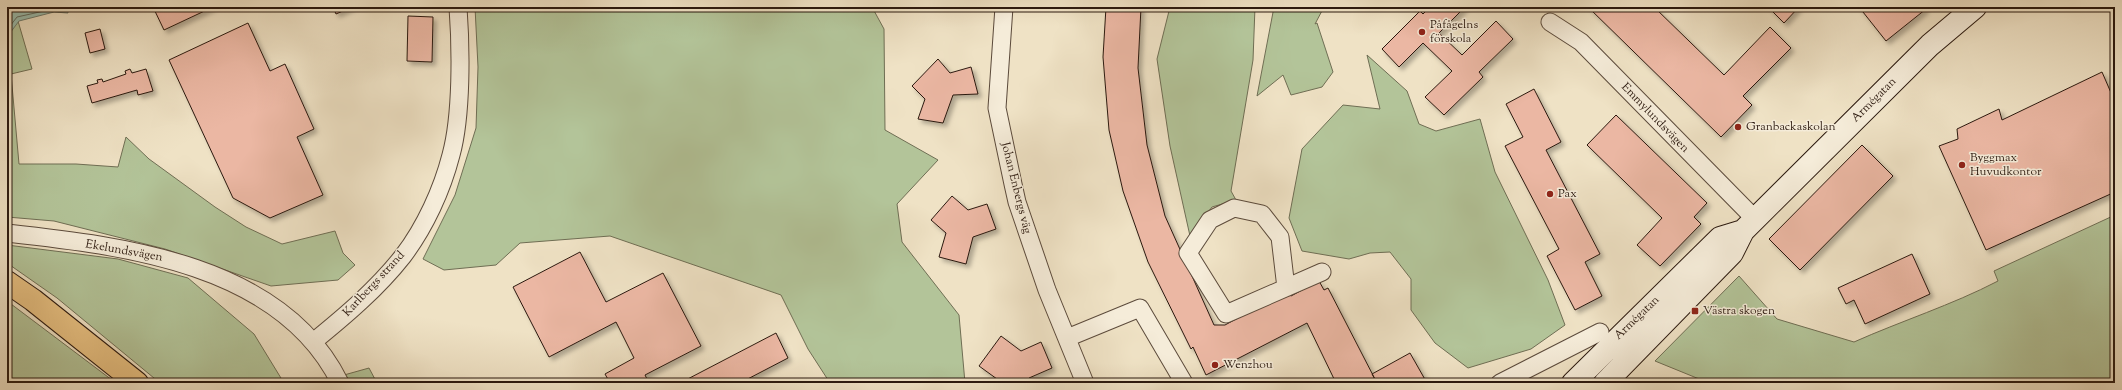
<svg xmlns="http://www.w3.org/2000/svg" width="2122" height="390" font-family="'Sorts Mill Goudy',serif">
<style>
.green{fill:#b3c499;stroke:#6f6e54}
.water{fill:#9abeaf;stroke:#6e7c6f}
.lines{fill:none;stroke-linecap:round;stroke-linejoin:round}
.shore{stroke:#626c5f;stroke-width:1}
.building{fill:#ebb7a3;stroke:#2b190f;filter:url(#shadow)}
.street-casing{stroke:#5c4b3c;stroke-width:19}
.secondary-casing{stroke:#2b190f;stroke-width:24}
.highway-casing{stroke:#2b190f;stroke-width:24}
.street{stroke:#f5ecd9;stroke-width:17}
.secondary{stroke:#f5ecd9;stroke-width:22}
.highway{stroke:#e8c182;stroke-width:22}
.poi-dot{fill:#8f2418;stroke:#f5ecd9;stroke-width:1.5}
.labels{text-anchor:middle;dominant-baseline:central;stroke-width:3;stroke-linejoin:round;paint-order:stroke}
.poi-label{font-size:12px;fill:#2b190f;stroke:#f5ecd9;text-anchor:start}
.street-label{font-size:12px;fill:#2b190f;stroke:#f5ecd9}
</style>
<defs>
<filter id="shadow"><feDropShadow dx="3.5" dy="3.5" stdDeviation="2" flood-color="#0004"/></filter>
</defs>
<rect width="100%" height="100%" fill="#efe2c5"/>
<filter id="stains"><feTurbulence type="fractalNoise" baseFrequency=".005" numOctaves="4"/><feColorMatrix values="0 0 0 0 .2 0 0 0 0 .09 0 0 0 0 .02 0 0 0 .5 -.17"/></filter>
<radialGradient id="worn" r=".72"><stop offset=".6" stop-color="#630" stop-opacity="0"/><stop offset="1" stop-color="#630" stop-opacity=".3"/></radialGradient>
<!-- green -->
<path class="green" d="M475 7H872L884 29 885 130 938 160 897 204 902 242 959 315 965 383H830L808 349 781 295 610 236 520 243 496 265 444 270 423 259 455 195 476 128 478 67Z
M1170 7H1255L1253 60 1231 191 1236 200 1212 207 1190 236 1170 146 1157 59Z
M1274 7H1324L1315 24 1317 23 1333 72 1322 87 1291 95 1283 75 1257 96Z
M18 21 32 69 11 74 19 164H76L118 167 126 137 149 159 215 207 246 227 282 244 335 231 343 253 355 265 338 280 271 286 165 249 54 221 7 217V37Z
M1367 55 1407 91 1419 124 1436 131 1480 119 1495 172 1548 280 1565 325 1531 349 1468 368 1435 343 1411 310V279L1390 252 1370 253 1349 259 1302 251 1289 218 1302 149 1343 105 1380 109Z
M2115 215V383H1709L1655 361 1739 276 1777 319 1854 342C1901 321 1952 305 1998 281L1994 271Z
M7 245 118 259 188 278 254 334 284 383H160L57 298 7 263Z
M7 301 11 304 116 383H7Z
M369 368 377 383H348L344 375Z"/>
<!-- water -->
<path class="water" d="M7 7H67L68 13 54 12 19 21 7 37Z"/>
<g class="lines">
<!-- shore -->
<path class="shore" d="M7 30 17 17 62 7"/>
</g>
<!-- building -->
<path class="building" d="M153 7H213L164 30Z
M333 7H352L336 14Z
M1106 7H1141L1138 68 1147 145 1165 216 1214 325H1225L1288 291 1291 296 1319 281 1324 290 1328 288 1377 383H1336L1307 323 1206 375 1193 347 1191 349 1148 262 1123 191 1109 130 1103 57Z
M1430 7H1465L1439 33 1462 55 1496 21 1513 39 1479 72 1483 77 1444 115 1425 97 1452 71 1423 43 1399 67 1382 49 1420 11 1423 14Z
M1588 7H1654L1724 75 1770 27 1791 48 1743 96 1752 105 1721 137Z
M1768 7H1799L1784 23Z
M1859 7H1924L1926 9 1886 41Z
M408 16 433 17 432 62 407 61Z
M248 23 270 71 285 64 314 129 297 137 323 195 270 218 233 198 169 60Z
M100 29 105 49 90 53 85 33Z
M938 59 950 73 971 67 978 94 953 95 943 123 918 119 925 99 912 86Z
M130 69 132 73 146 69 153 91 138 95 137 90 92 103 87 86 98 83 97 80 102 79 103 82 126 74 125 71Z
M2102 72 2115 102V192L1986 250 1939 146 1958 139 1957 129 1999 109 2002 120Z
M1534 89 1561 142 1546 150 1600 254 1585 262 1602 296 1575 310 1547 256 1559 249 1505 146 1523 137 1506 104Z
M1616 115 1707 203 1694 217 1701 224 1660 266 1637 245 1662 218 1587 145Z
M1862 145 1893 176 1800 270 1769 239Z
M952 196 968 210 987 204 996 229 973 237 966 264 939 257 946 233 931 220Z
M580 252 606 302 663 273 701 346 645 375 649 383H610L605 374 634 358 616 322 549 357 513 287Z
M1912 254 1930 294 1865 324 1854 300 1846 304 1838 288Z
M776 333 788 358 740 383H680Z
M1001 336 1021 351 1041 342 1052 368 1029 378 1028 383H996L997 379 979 366Z
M1410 353 1427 383H1377L1372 374Z"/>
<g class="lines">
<defs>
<path id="street" d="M1004 7 997 108 1013 184 1017 202 1047 290 1085 383
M1550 22 1581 42 1755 219
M7 233C124 246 282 264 340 383
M1286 288 1280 237 1262 214 1234 208 1210 220 1188 253 1226 314 1322 272
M1067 338 1140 308 1184 383
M313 342C345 316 377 289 403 256 425 227 442 190 451 155 462 115 461 48 458 7
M1500 383 1600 332"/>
<path id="secondary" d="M1573 383 1720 238 1743 231
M1605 383 1732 253 1743 231 1930 45 1975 7"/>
<path id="highway" d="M7 282 33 300 137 383"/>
</defs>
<!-- street casing -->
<use href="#street" class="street-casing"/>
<!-- secondary casing -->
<use href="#secondary" class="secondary-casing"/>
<!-- highway casing -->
<use href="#highway" class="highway-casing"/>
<!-- street -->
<use href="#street" class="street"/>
<!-- secondary -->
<use href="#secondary" class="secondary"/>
<!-- highway -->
<use href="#highway" class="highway"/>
</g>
<!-- markers -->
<g class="poi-dot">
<circle cx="1422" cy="32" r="4"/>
<circle cx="1738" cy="127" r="4"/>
<circle cx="1962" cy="165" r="4"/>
<circle cx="1550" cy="194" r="4"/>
<rect x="1691" y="307" width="8" height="8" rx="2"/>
<circle cx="1215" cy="365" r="4"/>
</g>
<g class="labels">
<!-- poi labels -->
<g class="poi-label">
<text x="1430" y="25">Påfågelns<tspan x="1430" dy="14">förskola</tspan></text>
<text x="1746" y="127">Granbackaskolan</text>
<text x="1970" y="158">Byggmax<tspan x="1970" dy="14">Huvudkontor</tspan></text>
<text x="1558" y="194">Pax</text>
<text x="1703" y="311">Västra skogen</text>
<text x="1223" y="365">Wenzhou</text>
</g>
<!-- street labels -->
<g class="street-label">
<text transform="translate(1874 100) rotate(-45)">Armégatan</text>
<text transform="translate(1655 118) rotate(46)">Emmylundsvägen</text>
<text transform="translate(1016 188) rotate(76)">Johan Enbergs väg</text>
<text transform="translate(124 251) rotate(10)">Ekelundsvägen</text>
<text transform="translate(374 284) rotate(-47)">Karlbergs strand</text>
<text transform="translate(1637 318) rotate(-44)">Armégatan</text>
</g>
</g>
<!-- margin -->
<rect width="2122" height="390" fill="none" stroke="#efe2c5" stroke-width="24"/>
<rect x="8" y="8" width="2106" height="374" fill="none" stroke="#2b190f" stroke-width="2"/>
<rect x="12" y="12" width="2098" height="366" fill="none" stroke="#2b190f"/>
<rect width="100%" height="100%" filter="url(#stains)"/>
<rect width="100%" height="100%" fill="url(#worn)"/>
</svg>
